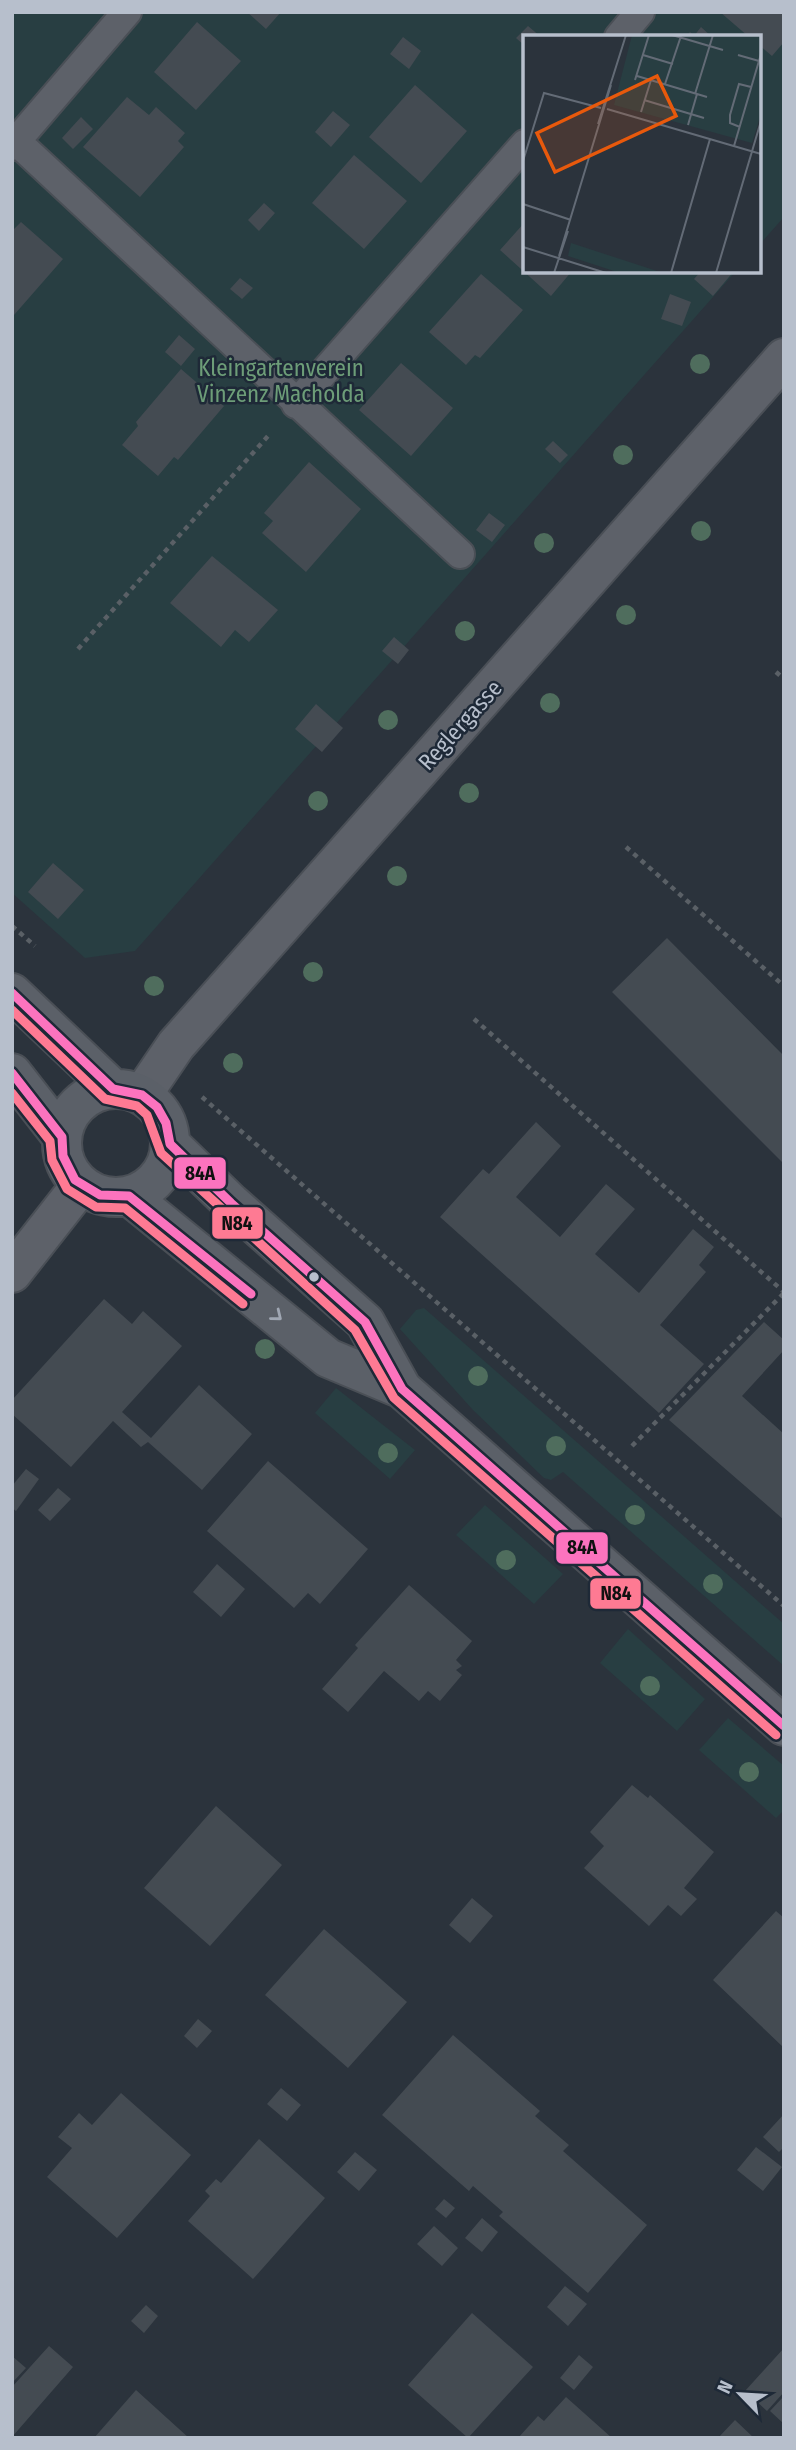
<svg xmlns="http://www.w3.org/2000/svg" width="796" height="2450" font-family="'Fira Sans Condensed',sans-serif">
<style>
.green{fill:#283e42}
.building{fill:#444b52}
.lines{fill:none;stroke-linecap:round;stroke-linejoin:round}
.lane-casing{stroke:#4a4f56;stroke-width:32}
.street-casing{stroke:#4a4f56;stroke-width:42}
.secondary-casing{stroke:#4a4f56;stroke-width:42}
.path{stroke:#5a6066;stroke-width:4.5;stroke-dasharray:5 5;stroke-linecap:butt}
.lane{stroke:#5d6169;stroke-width:28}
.street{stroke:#5d6169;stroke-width:38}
.secondary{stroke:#5b6068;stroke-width:38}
.bus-1-casing{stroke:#1e2937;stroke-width:14}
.bus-2-casing{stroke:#1e2937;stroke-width:14}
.bus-1{stroke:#fc73be;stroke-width:9}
.bus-2{stroke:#fe7a93;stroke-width:9}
.tree{fill:#4f6d5d}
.oneway{stroke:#a0a7b3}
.bus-dot{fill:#b7bfcc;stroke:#1e2937;stroke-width:2.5}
.labels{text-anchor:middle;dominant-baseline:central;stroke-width:5;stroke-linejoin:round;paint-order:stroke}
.park-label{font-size:23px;fill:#6d9d78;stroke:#1e2937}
.street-label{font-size:23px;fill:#b7bfcc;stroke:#1e2937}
.inset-road{fill:none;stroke:#636b76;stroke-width:2}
.view{fill:#e8590c;fill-opacity:0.15;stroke:#e8590c;stroke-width:3.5}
.inset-edge{fill:none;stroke:#b7bfcc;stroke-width:3.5}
.line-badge{stroke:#1e2937;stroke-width:2.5}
.pale-badge-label{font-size:19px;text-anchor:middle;font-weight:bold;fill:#111}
</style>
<rect width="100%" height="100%" fill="#2b333c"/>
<!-- green -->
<path class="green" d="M12 12H784V217L759 245V37H525V271H736L135 951 85 958 12 893Z
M424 1308 784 1624V1666L563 1472 551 1480 544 1478 473 1410 400 1329 416 1310Z
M336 1388 415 1450 390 1479 315 1413Z
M485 1505 563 1574 534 1604 456 1535Z
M628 1629 705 1699 677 1731 600 1663Z
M728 1718 784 1766V1810L776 1818 699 1750Z"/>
<!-- building -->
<path class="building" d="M247 12H281L266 29Z
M720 12H784V42L772 56 759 45V37H749Z
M197 22 241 61 196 110 154 72Z
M528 26 541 37H525V46L516 38Z
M701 27 712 37H686L690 32 694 36Z
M403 37 421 51 409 69 390 54Z
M415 85 467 131 421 183 369 137Z
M127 97 149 115 156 107 185 133 178 141 184 147 140 197 83 147Z
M333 111 350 125 331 147 315 132Z
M81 117 93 129 73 149 62 138Z
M354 155 407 201 364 249 312 203Z
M264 203 275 213 259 231 248 220Z
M21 222 63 259 14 315 12 231Z
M525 222V271H572L551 296 500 250Z
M701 271H734L713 296 694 279Z
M481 274 523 310 480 358 475 355 466 365 429 332Z
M240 278 253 288 242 299 230 289Z
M670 294 691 302 682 326 661 319Z
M179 335 195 349 181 366 165 352Z
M401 363 453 408 411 456 359 410Z
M181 369 224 406 178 460 174 457 158 476 122 445 138 426 136 422Z
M553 441 568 455 560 463 545 449Z
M309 462 361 509 306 572 262 533 273 521 264 513Z
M489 513 505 525 492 542 476 530Z
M212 556 278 610 249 642 235 630 221 647 170 603Z
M394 637 409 650 398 664 382 651Z
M316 704 343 728 322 752 295 729Z
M53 863 84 890 58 919 28 892Z
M667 938 784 1056V1164L612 992Z
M536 1122 561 1146 516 1197 560 1237 606 1184 635 1209 595 1254 639 1293 693 1229 714 1247 699 1265 706 1272 660 1325 704 1364 659 1413 440 1217 483 1169 489 1174Z
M104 1299 132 1324 143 1311 182 1346 122 1412 151 1438 199 1385 252 1434 202 1490 148 1442 141 1447 113 1421 71 1467 12 1414V1400Z
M764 1322 784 1340V1350L742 1396 784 1434V1520L669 1420Z
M268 1461 368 1549 320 1604 308 1593 294 1608 207 1531Z
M26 1469 39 1479 16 1511 12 1508V1486Z
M58 1488 71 1499 50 1521 38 1510Z
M217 1564 245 1589 221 1617 193 1592Z
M409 1585 472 1641 456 1660 462 1666 456 1670 462 1675 440 1701 428 1691 419 1701 384 1671 348 1712 322 1689 358 1648 355 1645Z
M632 1785 648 1798 650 1795 714 1852 684 1888 697 1899 681 1916 668 1905 649 1926 584 1868 604 1846 590 1832Z
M216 1806 282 1865 210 1946 144 1888Z
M472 1898 493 1916 470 1943 449 1925Z
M776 1911 784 1918V2048L713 1980Z
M324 1929 407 2002 348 2068 265 1995Z
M198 2019 212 2031 197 2048 184 2036Z
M453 2035 540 2111 535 2116 569 2145 563 2151 647 2225 588 2293 499 2216 503 2212 473 2186 469 2191 382 2115Z
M281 2088 301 2105 287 2121 267 2104Z
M121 2093 191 2155 117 2238 47 2177 72 2148 58 2137 79 2113 92 2125Z
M784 2114V2147L779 2152 763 2137Z
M259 2139 325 2198 253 2279 188 2221 210 2196 205 2191 216 2179 221 2183Z
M756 2147 782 2167 763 2191 737 2170Z
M355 2152 377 2170 359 2191 337 2172Z
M444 2199 455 2208 446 2218 435 2209Z
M482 2218 498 2232 482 2252 465 2238Z
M434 2226 458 2248 442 2266 417 2244Z
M565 2286 587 2304 568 2326 547 2307Z
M146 2305 158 2316 144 2333 131 2321Z
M472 2313 533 2367 468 2438 408 2385Z
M49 2346 73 2367 12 2437V2387Z
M784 2348V2392L767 2411 745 2391Z
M579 2355 593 2367 574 2390 560 2378Z
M12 2356 26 2368 12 2383Z
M136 2390 189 2438H94Z
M784 2396V2424L770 2411Z
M566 2397 612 2438H518L538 2416 544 2421Z
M735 2420 754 2438H718Z"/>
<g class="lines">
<defs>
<path id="lane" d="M619 37 640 12
M16 141 460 554
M12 146 127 12
M296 404 525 144"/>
<path id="street" d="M142 1095 176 1045 784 358
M12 1273 81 1185"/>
<path id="secondary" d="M12 993 113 1089
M12 1073 62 1137
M62 1143a54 54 0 1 1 108 0a54 54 0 1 1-108 0Z
M170 1144 231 1203 365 1322 402 1389
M129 1196 328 1358 402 1389 784 1726"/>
</defs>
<!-- lane casing -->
<use href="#lane" class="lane-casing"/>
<!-- street casing -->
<use href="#street" class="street-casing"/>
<!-- secondary casing -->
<use href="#secondary" class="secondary-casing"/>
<!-- path -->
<path class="path" d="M78 649 269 435
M776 672 784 679
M626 847 784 986
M12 926 35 946
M474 1019 784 1292
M202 1097 784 1606
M632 1446 784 1293"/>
<!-- lane -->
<use href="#lane" class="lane"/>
<!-- street -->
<use href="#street" class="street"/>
<!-- secondary -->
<use href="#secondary" class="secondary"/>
<defs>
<path id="bus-1" d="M12 993 113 1089 142 1095 157 1107 166 1123 170 1144 231 1203 365 1322 402 1389 784 1726
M12 1073 62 1137 63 1156 75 1180 100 1195 129 1196 251 1294"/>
<path id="bus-2" d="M12 1010 105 1099 137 1106 147 1115 161 1153 355 1330 394 1398 776 1735
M12 1093 50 1141 52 1160 67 1189 96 1207 125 1208 243 1304"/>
</defs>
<!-- bus-1 casing -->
<use href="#bus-1" class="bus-1-casing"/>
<!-- bus-2 casing -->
<use href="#bus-2" class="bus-2-casing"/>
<!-- bus-1 -->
<use href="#bus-1" class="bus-1"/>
<!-- bus-2 -->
<use href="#bus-2" class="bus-2"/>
</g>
<!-- trees -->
<g class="tree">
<circle cx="700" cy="364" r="10"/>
<circle cx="623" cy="455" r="10"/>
<circle cx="701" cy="531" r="10"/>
<circle cx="544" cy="543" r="10"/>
<circle cx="626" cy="615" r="10"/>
<circle cx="465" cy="631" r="10"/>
<circle cx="550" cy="703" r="10"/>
<circle cx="388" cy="720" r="10"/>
<circle cx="469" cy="793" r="10"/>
<circle cx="318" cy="801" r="10"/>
<circle cx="397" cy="876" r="10"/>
<circle cx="313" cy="972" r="10"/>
<circle cx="154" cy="986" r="10"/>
<circle cx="233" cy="1063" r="10"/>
<circle cx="265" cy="1349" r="10"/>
<circle cx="478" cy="1376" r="10"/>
<circle cx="556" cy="1446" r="10"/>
<circle cx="388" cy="1453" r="10"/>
<circle cx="635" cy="1515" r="10"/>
<circle cx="506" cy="1560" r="10"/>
<circle cx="713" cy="1584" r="10"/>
<circle cx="650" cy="1686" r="10"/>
<circle cx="749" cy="1772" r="10"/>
</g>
<!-- one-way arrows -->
<defs><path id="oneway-chevron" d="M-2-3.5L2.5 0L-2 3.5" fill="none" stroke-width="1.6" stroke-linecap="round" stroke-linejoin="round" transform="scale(1.75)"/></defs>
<use class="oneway" href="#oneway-chevron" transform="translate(277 1316) rotate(39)"/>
<!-- markers -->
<circle class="bus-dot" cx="314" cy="1277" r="6"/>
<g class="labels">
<!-- park labels -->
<g class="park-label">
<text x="281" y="368">Kleingartenverein<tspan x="281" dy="26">Vinzenz Macholda</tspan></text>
</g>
<!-- street labels -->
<g class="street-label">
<text transform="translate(460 725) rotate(-48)">Reglergasse</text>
</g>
</g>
<!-- overview -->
<g transform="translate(523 35)">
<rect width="238" height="238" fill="#2b333c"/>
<path d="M109 0H238V79L229 108 91 70ZM48 208 137 237V238H97L45 221Z" fill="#283e42"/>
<path class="inset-road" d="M149 0 200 15M120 20 150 29M215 20 236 26M114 41 184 62M112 45 126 0M142 49 158 1M172 59 190 0M121 65 181 83M84 74 238 119M118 77 128 45M75 89 103 0M165 90 174 59M217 92 207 88V80L216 49 228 52M211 111 238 19M0 126 21 58 78 73M0 169 48 185M0 212 83 238M36 221 88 50M31 238 45 196M148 238 187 104M193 238 238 86"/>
<path class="view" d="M134 41 153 81 32 137 14 98Z"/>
<rect width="238" height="238" class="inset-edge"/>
</g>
<g class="line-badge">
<rect x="173" y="1156" width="54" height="34" rx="7" fill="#fc73be"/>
<rect x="211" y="1206" width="53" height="34" rx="7" fill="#fe7a93"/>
<rect x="555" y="1531" width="54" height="34" rx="7" fill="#fc73be"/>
<rect x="589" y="1577" width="53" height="33" rx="7" fill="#fe7a93"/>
</g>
<g class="pale-badge-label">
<text x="200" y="1180">84A</text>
<text x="237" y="1230">N84</text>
<text x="582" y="1554">84A</text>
<text x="616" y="1600">N84</text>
</g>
<!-- border -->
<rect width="796" height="2450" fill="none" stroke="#b7bfcc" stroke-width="28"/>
<!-- north arrow -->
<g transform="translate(740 2394) rotate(295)" stroke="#1e2937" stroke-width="5" paint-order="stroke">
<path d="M0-5L12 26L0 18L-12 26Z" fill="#b7bfcc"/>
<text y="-10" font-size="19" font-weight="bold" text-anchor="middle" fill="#b7bfcc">N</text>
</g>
</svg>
